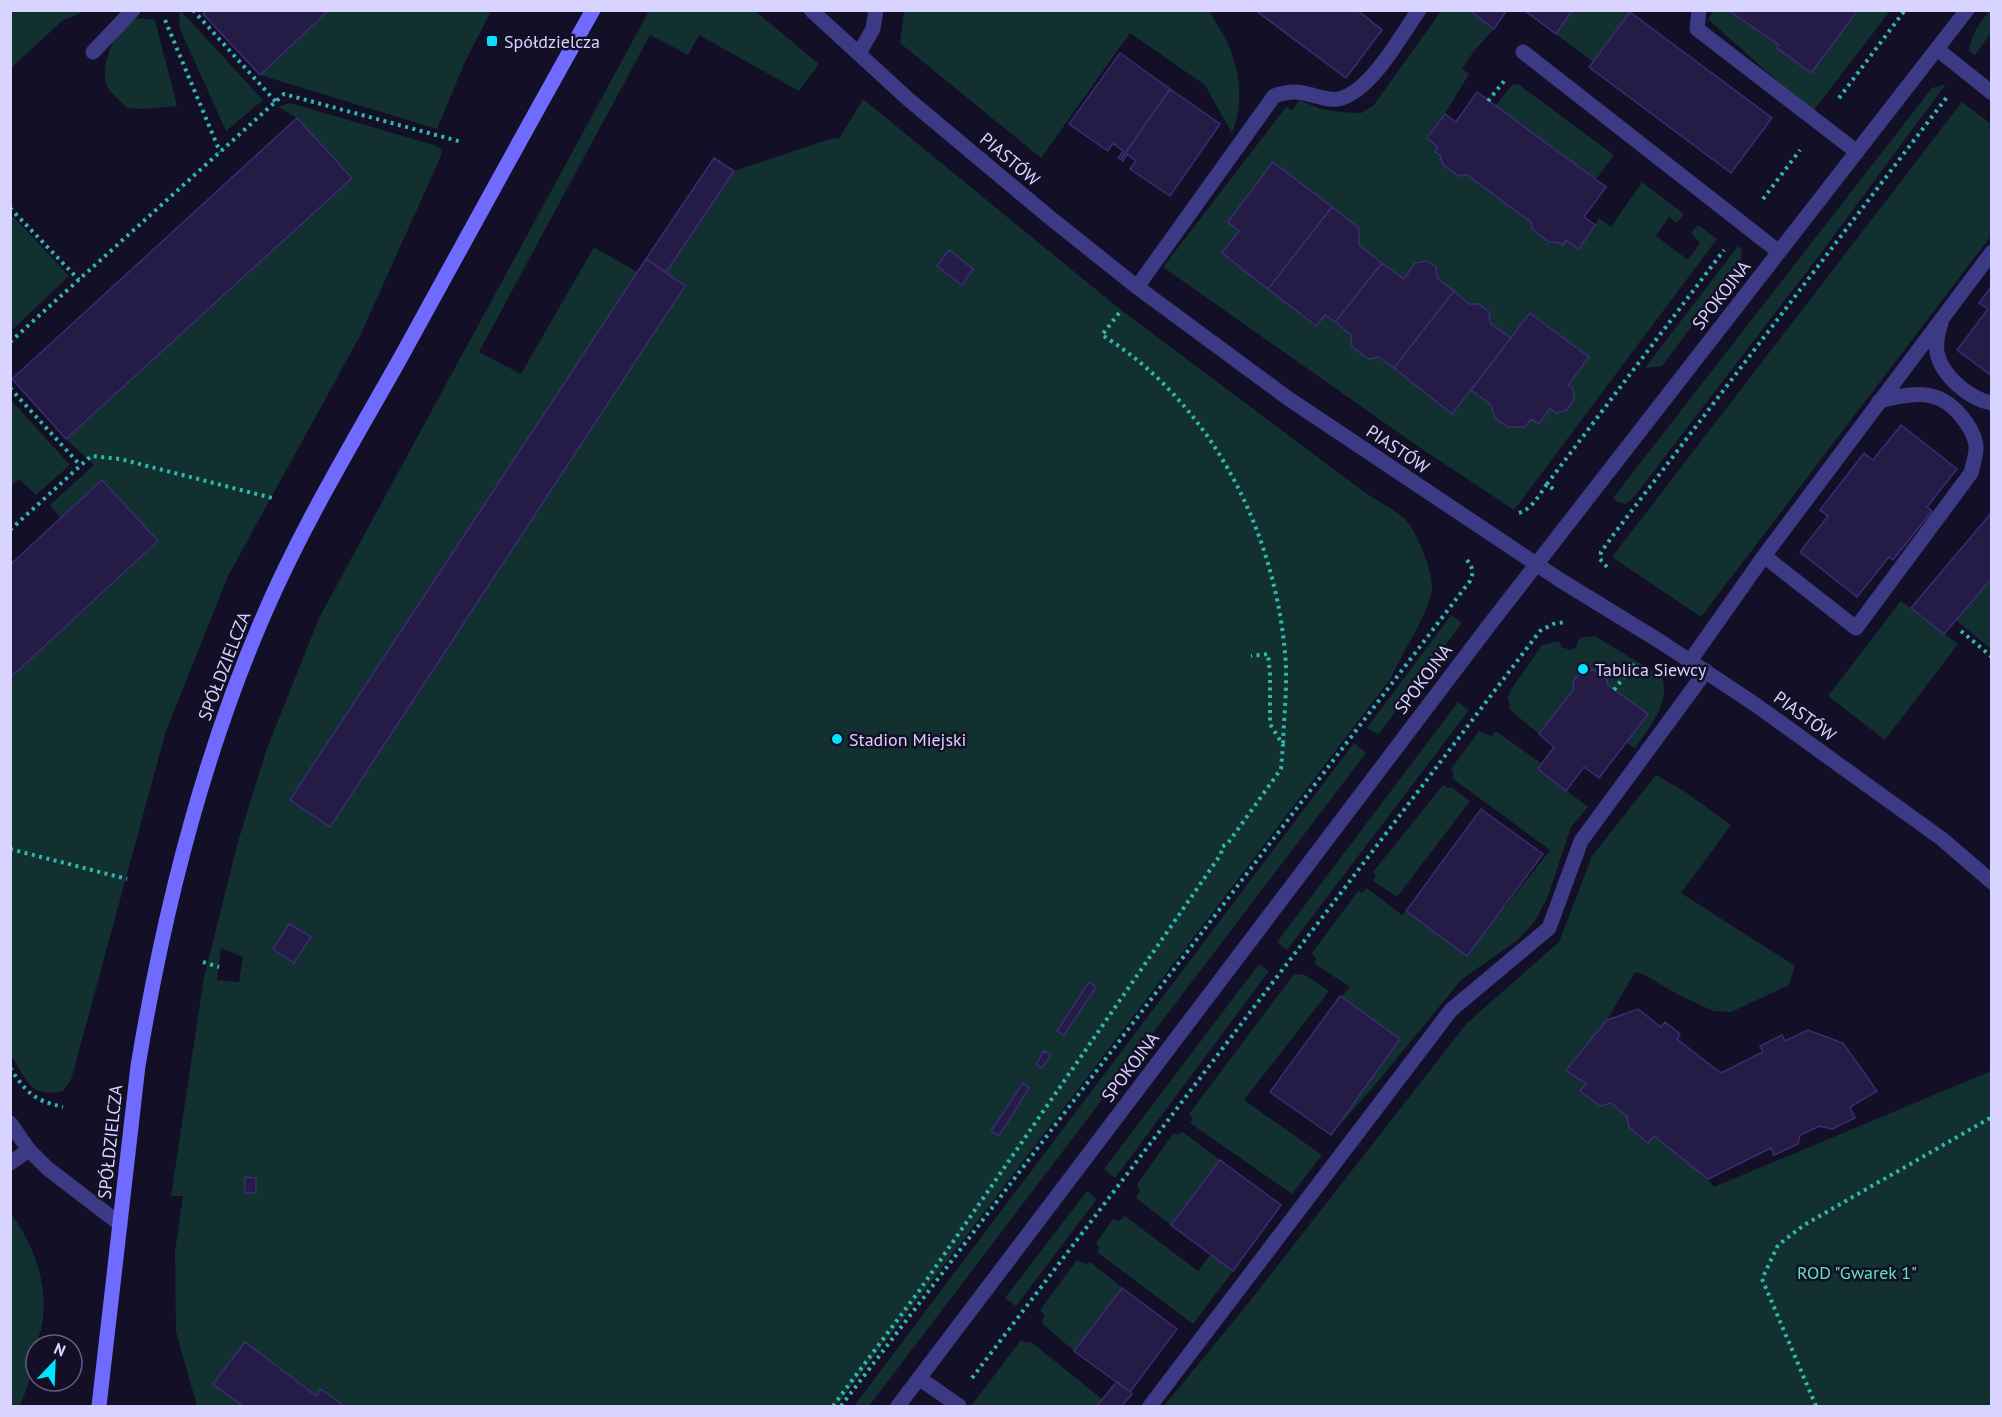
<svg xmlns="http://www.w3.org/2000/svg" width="2002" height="1417" font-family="'PT Sans',sans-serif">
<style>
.green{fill:#12302f;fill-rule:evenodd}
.building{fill:#241b47;stroke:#3b2d73;stroke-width:1.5}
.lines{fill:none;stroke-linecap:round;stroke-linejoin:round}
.path{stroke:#2fb8b0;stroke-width:4;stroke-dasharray:3 4.5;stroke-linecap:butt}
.lane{stroke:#3d3a85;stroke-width:15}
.street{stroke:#3d3a85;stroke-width:15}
.secondary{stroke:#6f6bff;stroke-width:15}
.poi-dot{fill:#00e5ff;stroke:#130f26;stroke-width:2}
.labels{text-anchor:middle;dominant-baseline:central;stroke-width:5;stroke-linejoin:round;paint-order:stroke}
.poi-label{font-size:18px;fill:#d9d4ff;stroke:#130f26;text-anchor:start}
.street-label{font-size:18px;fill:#d9d4ff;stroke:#130f26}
.park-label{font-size:18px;fill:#5fe0c0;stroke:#130f26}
</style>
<rect width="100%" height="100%" fill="#130f26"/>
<!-- green -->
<path class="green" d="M11 10H82V11L77 15 63 20 11 68Z
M1990 10 1991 11V33L1975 55 1969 51C1971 34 1979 24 1990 10Z
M179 11H181L263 100 226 131 180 29Z
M329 11H491L465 62 437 129 260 75Z
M649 11H755L819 64 799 91 699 35 688 55 650 35 479 352 521 374 594 247 637 272 714 158 734 171 833 138 839 139 863 99 1121 310 1367 494C1379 502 1395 510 1406 520 1417 532 1433 572 1432 589 1430 611 1401 655 1391 678L837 1406H197L176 1332 175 1252 183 1196H171L204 977 237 845 267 748 319 618ZM221 948 243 957 239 982 217 980Z
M904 11H1210C1214 20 1219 27 1224 36 1240 65 1245 102 1232 133L1205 85 1130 33 1041 158 900 43Z
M1441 11H1469L1494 29 1473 52 1462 69 1469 74 1445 114 1427 137 1438 147 1435 152 1440 155 1443 165 1467 175 1531 222C1536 241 1549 239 1563 245L1566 240 1579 249 1599 218 1611 227 1642 182 1684 214 1677 223 1669 217 1656 236 1688 260 1700 243 1691 233 1698 225 1717 239 1514 510 1416 445 1163 267 1286 107 1292 111 1299 100 1321 109 1341 112 1361 113 1373 106ZM1273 163 1358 227 1359 245 1404 279 1415 263 1427 261 1436 267 1437 278 1469 304H1479L1489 311 1490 323 1511 338 1531 313 1589 357 1568 385 1573 389 1574 400 1567 410 1556 413 1550 408 1539 424 1531 419 1524 427H1508L1495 418 1491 405 1471 390 1452 413 1379 357 1369 359 1353 347 1351 335 1325 315 1315 326 1223 253 1239 231 1228 222Z
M1573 11H1631L1593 62 1556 34Z
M1714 11H1728L1779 45 1777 48 1811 73 1858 11H1890L1814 110 1793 95 1708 19Z
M140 18 155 20 177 106 141 109 127 108C121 101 111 94 107 86 99 69 115 36 122 21Z
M1518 84 1614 155 1596 179 1495 106 1512 85Z
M1946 84 1818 257 1634 497 1626 504 1618 502 1613 498 1932 88Z
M1962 102 1991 124V236L1701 617 1612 557Z
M290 103 434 145 442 149 441 156 360 336 228 576 166 731 71 1080 63 1091C29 1098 28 1081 11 1056V678L158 542 102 480 61 518 50 505 94 465 66 439 351 178 297 118 278 107Z
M11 214 69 276 11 331Z
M1738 246 1742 250 1741 260 1662 366 1645 368Z
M11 400 70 465 36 495 19 479 11 486Z
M1991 578V649L1956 620Z
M1901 601 1958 644 1885 740 1828 696Z
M1451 615 1462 623 1378 735 1367 728Z
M1595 636 1662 677C1671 703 1648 728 1635 749L1626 742 1647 714 1607 684V680L1594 670 1581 671 1573 682 1574 689 1539 734 1509 709 1510 705 1508 698 1510 691 1542 645 1559 641 1562 647 1570 650 1576 647 1579 638Z
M1458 702 1469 710 1287 950 1277 942Z
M1479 731 1491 736 1496 731 1542 764 1538 769 1588 807 1571 827 1548 896 1535 921 1518 940 1462 979 1375 1085 1331 1135 1400 1039 1340 997 1350 987 1315 964 1316 959 1312 953 1358 891 1362 893 1367 888 1402 915 1406 911 1467 955 1550 850 1452 778 1454 773 1451 769Z
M1354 743 1366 753 869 1406H854Z
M1656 775 1684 791 1731 825 1681 893 1795 966 1789 985 1731 1012 1713 1011 1677 994 1643 974 1635 972 1607 1020 1566 1070 1586 1084 1581 1092 1600 1106 1611 1103 1627 1116 1629 1128 1648 1143 1654 1136 1708 1179 1714 1187 1991 1071V1406H1164L1246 1306 1467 1023 1559 942 1592 856Z
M1443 785 1448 788 1451 787 1470 801 1397 897 1373 881 1376 875 1373 872Z
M1259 964 1269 971 1115 1178 1104 1169Z
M1294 974 1305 975 1329 991 1244 1100 1322 1155 1292 1194 1190 1123 1193 1119 1189 1114Z
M1183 1132 1220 1160 1171 1225 1136 1198 1140 1191 1137 1184 1174 1133 1178 1135Z
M1087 1191 1097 1199 1016 1306 1005 1298Z
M11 1214C33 1243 47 1281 43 1318 42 1329 37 1340 36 1349 34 1369 28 1389 19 1406H10Z
M1125 1216 1198 1271 1211 1254 1233 1271 1193 1324 1097 1252 1099 1247 1096 1243 1113 1219 1119 1221Z
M1077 1260 1086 1264 1090 1262 1123 1288 1074 1351 1042 1323 1044 1315 1040 1310Z
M1021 1340 1027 1343 1030 1341 1102 1399 1096 1406H971Z"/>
<!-- building -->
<path class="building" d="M207 10H329L260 75 203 14Z
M1255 10H1357L1382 30 1346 78Z
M1469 10H1507L1494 29Z
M1524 10H1573L1556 34Z
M1728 10H1858L1811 73 1777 48 1779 45Z
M1630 12 1772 118 1731 173 1589 67Z
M1120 53 1170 89 1121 159 1118 158 1123 151 1113 143 1108 151 1069 124Z
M1170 89 1220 124 1170 196 1130 169 1136 161 1127 154 1123 161 1121 159Z
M1477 92 1606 187 1584 217 1595 225 1579 249 1566 240 1563 245 1557 242H1549L1533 230 1531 222 1467 175 1459 176 1443 165 1440 155 1435 152 1438 147 1427 138 1445 114 1456 122Z
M297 118 352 178 66 439 12 379Z
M714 158 734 171 666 272 646 259Z
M1273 162 1332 207 1268 289 1222 253 1239 231 1228 222Z
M1332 207 1359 228V245L1382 263 1335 322 1325 315 1316 326 1268 289Z
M949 250 973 269 962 285 937 266Z
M646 259 685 286 330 827 290 800Z
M1427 261 1436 267 1437 278 1454 291 1394 368 1379 357 1369 359 1352 347 1351 335 1335 322 1382 263 1404 279 1415 263Z
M1992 286V376L1957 350 1988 309 1979 303Z
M1454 291 1469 304H1479L1489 312 1490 323 1511 338 1452 414 1394 368Z
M1530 313 1589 357 1568 385 1573 389 1574 399 1567 410 1556 413 1550 408 1539 424 1531 419 1525 427H1508L1495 418 1491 405 1471 390Z
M1901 425 1957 469 1927 507 1932 511 1893 560 1889 557 1857 597 1800 552 1828 516 1820 510 1864 453 1873 460Z
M102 480 158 541 10 678V565Z
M1992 512V578L1944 634 1911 608Z
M1594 670 1607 680 1608 685 1648 714 1599 778 1584 767 1566 791 1538 769 1554 747 1539 734 1574 689 1573 682 1581 671Z
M1481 809 1543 854 1467 956 1406 911Z
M289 924 311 937 294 963 273 949Z
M1089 982 1096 987 1064 1035 1057 1031Z
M1340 996 1400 1039 1331 1135 1270 1092Z
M1638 1009 1661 1027 1665 1022 1680 1034 1677 1039 1721 1073 1763 1052 1760 1046 1782 1035 1785 1041 1808 1030 1843 1043 1877 1091 1850 1107 1855 1118 1832 1129 1820 1126 1800 1135 1798 1144 1774 1155 1771 1148 1708 1179 1654 1136 1648 1143 1629 1127 1627 1116 1611 1103 1600 1106 1580 1091 1586 1084 1566 1070 1607 1020Z
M1044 1051 1051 1055 1042 1068 1036 1064Z
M1023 1083 1029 1088 999 1136 991 1131Z
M1220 1160 1281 1205 1233 1271 1171 1225Z
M245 1177 256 1178V1193H245Z
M1122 1288 1177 1329 1130 1392 1074 1351Z
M245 1342 316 1396 321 1389 344 1406H243L213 1384Z
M1117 1381 1132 1394 1122 1406H1097Z"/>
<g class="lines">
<!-- path -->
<path class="path" d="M193 10 276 102
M165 20 220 152
M1839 98 1905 10
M1488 101 1505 80
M1763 199 1800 150
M10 208 79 280
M1119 313 1102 335C1210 402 1274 528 1285 653 1288 682 1284 714 1283 744
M10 342 284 94 462 142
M10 388 80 465
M1553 489 1547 484 1724 250
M1519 513C1532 509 1539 495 1547 484
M10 530 91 456 120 459 276 499
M1607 567 1600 559 1601 552 1614 534 1947 97
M1961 631 1992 657
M1614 690 1634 664
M10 849 127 879
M203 962 219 967
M10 1068C27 1093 33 1100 63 1107
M972 1378 1540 631 1553 624 1565 622
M833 1406 919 1291 1221 854 1222 847 1228 843 1281 769 1283 745 1270 724V674L1268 654 1251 656
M841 1406 1470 581C1474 572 1473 568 1467 560
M1816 1406 1762 1279 1778 1245 1804 1225 1992 1117"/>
<!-- lane -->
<path class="lane" d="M1699 10 1697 29 1857 152
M1937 49 1992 93
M93 52 133 10
M1523 52 1779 252
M859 53 873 29 876 10
M1137 287 1274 96C1298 87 1306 95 1329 99 1364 105 1401 35 1419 10
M1941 323C1938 332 1936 343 1937 352 1941 375 1969 399 1992 403
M1764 556 1856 628 1971 473C1973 464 1977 453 1976 445 1974 434 1968 424 1961 416 1938 387 1911 393 1879 401
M1690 661 1764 556 1992 252
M10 1163 29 1150
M919 1378 959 1406
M1150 1406 1451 1010 1549 928 1581 841 1706 671"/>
<!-- street -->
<path class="street" d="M811 10 908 99 1048 216 1137 287 1289 399 1560 580 1661 642 1756 705 1942 839 1992 882
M10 1123 29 1150 47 1168 120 1224
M898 1406 1490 624 1967 10"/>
<!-- secondary -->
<path class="secondary" d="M99 1406 138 1066C163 915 200 765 260 624 299 531 352 444 401 357 465 241 528 125 593 10"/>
</g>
<!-- markers -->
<g class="poi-dot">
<rect x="486" y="35" width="12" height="12" rx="3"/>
<circle cx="1583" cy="669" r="6"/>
<circle cx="837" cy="739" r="6"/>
</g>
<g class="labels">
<!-- poi labels -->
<g class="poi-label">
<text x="504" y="41">Spółdzielcza</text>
<text x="1595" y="669">Tablica Siewcy</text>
<text x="849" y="739">Stadion Miejski</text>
</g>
<!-- street labels -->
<g class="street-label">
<text transform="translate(1010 159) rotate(40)">PIASTÓW</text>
<text transform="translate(1721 295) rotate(-52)">SPOKOJNA</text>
<text transform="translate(1398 449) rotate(34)">PIASTÓW</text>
<text transform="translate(224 666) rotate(-69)">SPÓŁDZIELCZA</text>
<text transform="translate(1423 679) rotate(-53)">SPOKOJNA</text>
<text transform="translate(1805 716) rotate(36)">PIASTÓW</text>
<text transform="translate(1130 1067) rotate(-53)">SPOKOJNA</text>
<text transform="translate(110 1142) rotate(-84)">SPÓŁDZIELCZA</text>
</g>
<!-- park labels -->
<g class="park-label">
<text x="1857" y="1272">ROD "Gwarek 1"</text>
</g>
</g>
<!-- border -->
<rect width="2002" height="1417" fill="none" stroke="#d9d4ff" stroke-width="24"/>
<!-- north arrow -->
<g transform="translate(54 1363) rotate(23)"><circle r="28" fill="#130f26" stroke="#625e7d" stroke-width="1.5"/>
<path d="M0-4.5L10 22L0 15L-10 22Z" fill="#00e5ff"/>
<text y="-9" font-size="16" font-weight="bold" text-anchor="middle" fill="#d9d4ff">N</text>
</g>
</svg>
